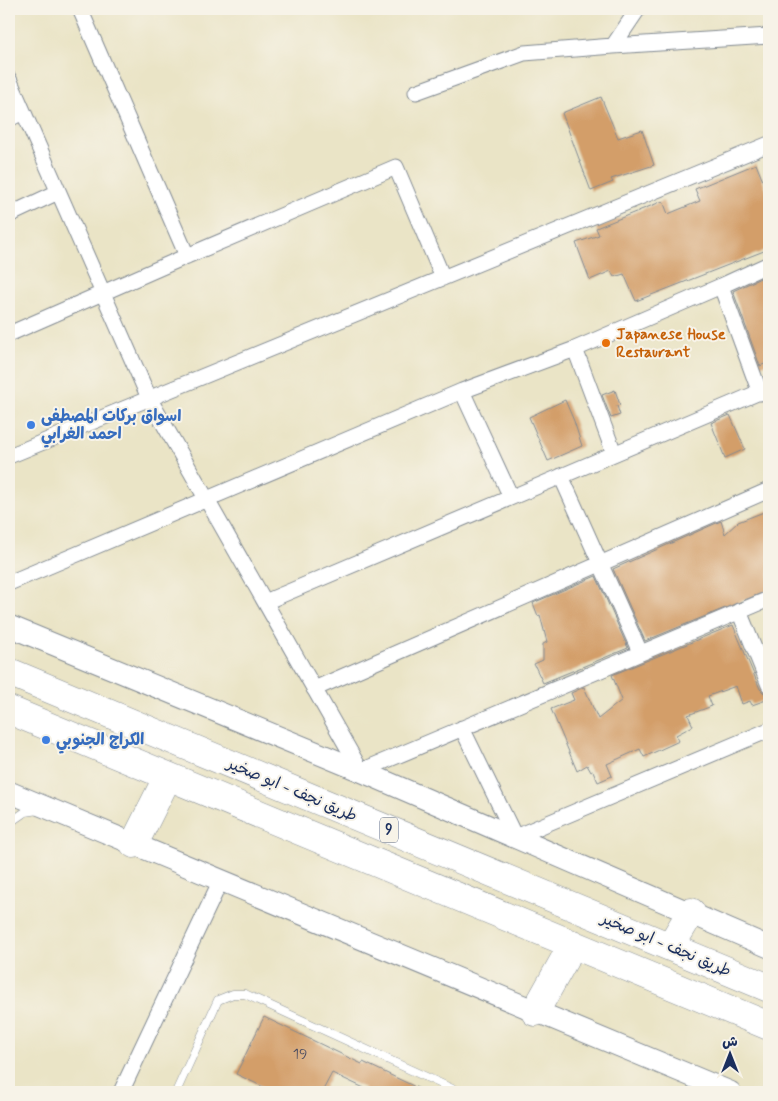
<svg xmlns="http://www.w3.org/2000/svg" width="778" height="1101" font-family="Mynerve,'Playpen Sans Arabic',sans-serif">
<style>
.building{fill:#d39e69}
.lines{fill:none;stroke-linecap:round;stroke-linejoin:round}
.lane-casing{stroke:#828a92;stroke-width:9}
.street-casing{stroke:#828a92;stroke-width:17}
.secondary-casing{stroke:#828a92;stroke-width:23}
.highway-casing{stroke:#828a92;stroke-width:29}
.lane{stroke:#fff;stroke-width:8}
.street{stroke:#fff;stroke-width:15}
.secondary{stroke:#fff;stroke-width:21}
.highway{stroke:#fff;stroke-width:28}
.food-dot{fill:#e8710a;stroke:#f7f3e8;stroke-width:2}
.shop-dot{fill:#3f7fe0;stroke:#f7f3e8;stroke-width:2}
.labels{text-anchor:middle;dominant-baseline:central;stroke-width:4;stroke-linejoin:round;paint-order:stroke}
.number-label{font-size:14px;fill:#494b61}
.shield{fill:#f7f3e8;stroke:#5d6a87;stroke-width:1}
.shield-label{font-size:15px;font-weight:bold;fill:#1b2f5e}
.food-label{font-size:16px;font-weight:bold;fill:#c56008;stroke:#f7f3e8;text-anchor:start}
.shop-label{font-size:16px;font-weight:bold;fill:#366cbe;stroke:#f7f3e8;text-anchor:start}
.street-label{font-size:16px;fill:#1b2f5e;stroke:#f7f3e8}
</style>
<rect width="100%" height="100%" fill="#f7f3e8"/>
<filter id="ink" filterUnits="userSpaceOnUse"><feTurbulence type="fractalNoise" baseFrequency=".02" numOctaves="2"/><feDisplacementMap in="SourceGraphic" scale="10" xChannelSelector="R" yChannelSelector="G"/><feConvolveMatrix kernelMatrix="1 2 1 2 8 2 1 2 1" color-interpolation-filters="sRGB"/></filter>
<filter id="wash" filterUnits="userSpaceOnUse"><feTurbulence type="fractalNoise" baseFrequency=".0096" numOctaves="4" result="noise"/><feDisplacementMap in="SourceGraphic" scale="20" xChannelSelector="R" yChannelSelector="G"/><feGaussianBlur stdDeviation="1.12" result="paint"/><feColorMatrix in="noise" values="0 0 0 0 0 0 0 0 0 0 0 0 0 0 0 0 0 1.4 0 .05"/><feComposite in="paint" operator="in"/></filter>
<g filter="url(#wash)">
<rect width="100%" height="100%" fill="#eae4c6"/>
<g id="blocks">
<!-- building -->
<path class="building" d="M601 97 618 138 642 130 654 165 611 179 613 182 591 191 562 113Z
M756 164 769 196V249L636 301 624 274 614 277 611 271 590 280 576 243 599 235 596 228 663 201 668 214 700 201 695 189Z
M769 274V362L760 366 733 291Z
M615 390 620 405 617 406 620 415 611 418 602 395Z
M565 400 574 421 582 446 548 461 529 417Z
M730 415 745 449 725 458 711 423Z
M769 510V590L645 641 613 569 721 521 725 534 738 522Z
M596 576 628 648 543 683 534 664 543 660V644L547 642 540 615 538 616 533 603Z
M733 625 760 689 764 693 769 694V699L752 705 750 701 742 704 736 686 708 696 712 706 688 715 693 726 676 735 679 741 644 757 640 749 607 764 612 776 598 782 593 771 591 772 587 765 577 771 551 709 574 700 571 693 584 687 598 719 622 700 612 675Z
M264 1017 362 1064 363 1062 426 1092H362L364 1088 332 1073 322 1092H274L236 1074Z"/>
</g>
</g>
<g filter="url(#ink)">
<use href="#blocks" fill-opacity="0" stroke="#828a92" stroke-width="1"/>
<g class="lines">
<defs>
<path id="lane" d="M9 823 25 812 38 810
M176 1092 218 1000 233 994H245L459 1092"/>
<path id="street" d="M80 9 187 256
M613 46 769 36
M9 79 149 398 361 771 769 599
M416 92 524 53 613 46 638 9
M9 119 23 112
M9 215 58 192
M721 286 769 264
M9 334 187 256 396 167 443 278
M462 391 511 497
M614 453 575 349 721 286 760 393
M9 456 769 144
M561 476 640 652
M9 583 462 391 575 349
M265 602 769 388
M739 611 769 685
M314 689 769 490
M462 728 515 837 769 730
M121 1092 221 880"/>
<path id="secondary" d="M9 626 361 771 769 947
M9 792 730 1092"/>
<path id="highway" d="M9 672 769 988
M9 710 769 1026
M134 844 168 776
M670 947 691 912
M535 1012 573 944"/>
</defs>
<!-- lane casing -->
<use href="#lane" class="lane-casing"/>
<!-- street casing -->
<use href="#street" class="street-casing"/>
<!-- secondary casing -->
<use href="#secondary" class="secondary-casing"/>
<!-- highway casing -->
<use href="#highway" class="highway-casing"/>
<!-- lane -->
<use href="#lane" class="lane"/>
<!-- street -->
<use href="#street" class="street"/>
<!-- secondary -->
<use href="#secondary" class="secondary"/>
<!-- highway -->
<use href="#highway" class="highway"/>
</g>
</g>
<!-- markers -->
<circle class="food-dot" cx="606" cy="343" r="5"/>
<g class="shop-dot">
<circle cx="31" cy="425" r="5"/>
<circle cx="46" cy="740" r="5"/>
</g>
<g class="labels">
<!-- number labels -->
<g class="number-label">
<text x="300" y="1054">19</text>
</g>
<!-- shield labels -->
<rect class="shield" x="380" y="817.5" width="18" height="25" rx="4"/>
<g class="shield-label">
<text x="389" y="830">9</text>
</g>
<!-- food labels -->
<g class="food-label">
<text x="616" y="334">Japanese House<tspan x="616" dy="18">Restaurant</tspan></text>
</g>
<!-- shop labels -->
<g class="shop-label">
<text x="41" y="416">اسواق بركات المصطفى<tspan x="41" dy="18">احمد الغرابي</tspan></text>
<text x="56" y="740">الكراج الجنوبي</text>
</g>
<!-- street labels -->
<g class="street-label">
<text transform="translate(292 790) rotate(23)">طريق نجف - ابو صخير</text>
<text transform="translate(666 945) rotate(23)">طريق نجف - ابو صخير</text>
</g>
</g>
<!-- margin -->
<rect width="778" height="1101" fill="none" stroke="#f7f3e8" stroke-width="30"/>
<!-- north arrow -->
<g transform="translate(730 1054)" stroke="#f7f3e8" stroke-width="4" paint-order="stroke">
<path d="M0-4L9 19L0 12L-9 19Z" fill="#1b2f5e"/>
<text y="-8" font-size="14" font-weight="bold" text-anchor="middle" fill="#1b2f5e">ش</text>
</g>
</svg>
